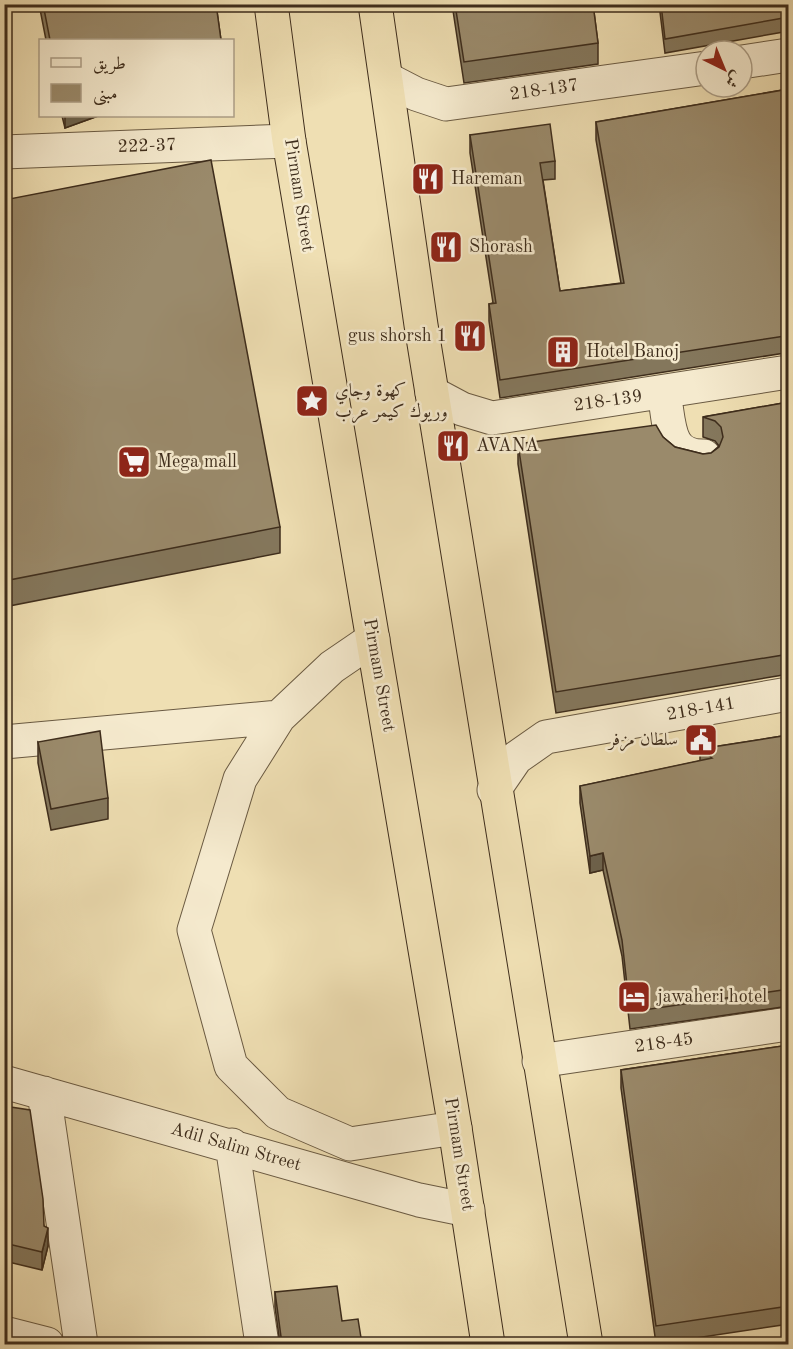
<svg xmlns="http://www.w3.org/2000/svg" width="793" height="1349" font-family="'Old Standard TT',Amiri,serif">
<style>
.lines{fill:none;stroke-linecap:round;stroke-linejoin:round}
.minor-casing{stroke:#6a5a42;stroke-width:35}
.highway-casing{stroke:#3e2d1c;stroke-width:35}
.minor{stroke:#f5eace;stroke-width:33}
.highway{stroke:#efdfb3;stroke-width:33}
.wall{fill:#84775c;stroke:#3e2d1c;stroke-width:1.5}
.shaded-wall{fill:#6c614b;stroke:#3e2d1c;stroke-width:1.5}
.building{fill:#9a8a6b;stroke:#3e2d1c;stroke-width:1.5}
.labels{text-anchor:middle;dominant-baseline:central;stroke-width:5;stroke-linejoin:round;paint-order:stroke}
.street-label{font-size:18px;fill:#3e2d1c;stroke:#f5eace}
.poi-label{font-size:18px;fill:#3e2d1c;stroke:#f5eace;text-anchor:start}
</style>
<rect width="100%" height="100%" fill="#efdfb3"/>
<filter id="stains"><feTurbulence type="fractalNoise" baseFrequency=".00333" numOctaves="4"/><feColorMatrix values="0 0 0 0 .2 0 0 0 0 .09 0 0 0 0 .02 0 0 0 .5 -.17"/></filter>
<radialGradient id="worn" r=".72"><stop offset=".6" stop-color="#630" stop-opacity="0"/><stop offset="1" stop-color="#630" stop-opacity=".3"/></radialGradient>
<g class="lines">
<defs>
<path id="minor" d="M742 62 788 55
M387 79 416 94 446 104 706 68
M4 152 289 141
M432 393 462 409 492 418 788 372
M664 393C670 423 666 457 704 456
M373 639 332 667 279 717 240 779 194 930 231 1066 278 1113 350 1144 455 1128
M4 742 279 717
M494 790 516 758 546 737 788 694
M539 1061 788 1024
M4 1082 419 1200 468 1210
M44 1093 81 1344
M232 1145 262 1344
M4 1333 47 1344"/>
<path id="highway" d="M271 4 289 141 455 1128 488 1344
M375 4 421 325 586 1344"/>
</defs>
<!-- minor casing -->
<use href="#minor" class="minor-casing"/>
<!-- highway casing -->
<use href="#highway" class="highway-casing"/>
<!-- minor -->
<use href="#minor" class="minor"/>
<!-- highway -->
<use href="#highway" class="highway"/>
</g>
<!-- wall -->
<path class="wall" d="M4 4H8V115H4Z
M39 4H216L221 40H46Z
M452 4H593L598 43V64L464 83Z
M659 4H789V31L665 53Z
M789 89V354L785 353 500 398 489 321V304L493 303 470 153V135L555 161V179L543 180 560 291 621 283 596 140V122Z
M62 116H98L65 128Z
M4 200 280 527V553L4 607Z
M789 402V674L556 713 518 464V444L663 437 675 447 703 454 711 453 719 446 715 441 703 437V417Z
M789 735V1006L630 1029 622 956 603 870 590 873 580 803V786L700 761V749Z
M38 742 108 798V819L51 830 38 763Z
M789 1045V1324L656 1344 621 1088V1070Z
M4 1106 44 1226 48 1246 42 1270 4 1261Z
M275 1292 342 1321 362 1344H280L275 1307Z"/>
<!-- shaded-wall -->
<path class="shaded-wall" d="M65 116H98L65 128Z
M603 853V870L590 873V856Z
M48 1228V1246L42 1270V1252Z"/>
<!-- building -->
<path class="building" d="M4 4H8V100H4Z
M43 4H216L221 40H50Z
M455 4H593L598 43 464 62Z
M661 4H789V17L665 39Z
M789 89V337L785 336 500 380 489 304 496 303 470 135 550 124 555 161 540 163 560 291 624 283 596 122Z
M211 160 280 527 4 581V200Z
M789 402V654L556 692 518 444 656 425 663 437 675 447 703 454 711 453 719 447 723 437 721 427 715 421 703 417Z
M100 731 108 798 51 809 38 742Z
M789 735V989L630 1012 622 940 603 853 590 856 580 786 712 758 700 749Z
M789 1045V1306L656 1326 621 1070Z
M4 1106 30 1110 43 1199 44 1226 48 1228 42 1252 4 1243Z
M337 1286 342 1321 358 1319 362 1344H282L275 1292Z"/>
<!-- icons -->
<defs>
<symbol id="restaurant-square" viewBox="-11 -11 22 22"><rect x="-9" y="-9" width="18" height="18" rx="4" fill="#8f2418" stroke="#f5eace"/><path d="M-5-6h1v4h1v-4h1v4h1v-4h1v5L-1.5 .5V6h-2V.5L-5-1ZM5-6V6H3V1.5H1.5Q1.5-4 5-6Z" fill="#fff"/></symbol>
<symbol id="building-square" viewBox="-11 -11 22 22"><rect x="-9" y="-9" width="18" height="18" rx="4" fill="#8f2418" stroke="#f5eace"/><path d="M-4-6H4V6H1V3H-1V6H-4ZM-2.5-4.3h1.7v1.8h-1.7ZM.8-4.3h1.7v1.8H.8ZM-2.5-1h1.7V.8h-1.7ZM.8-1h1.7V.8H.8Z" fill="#fff"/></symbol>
<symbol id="sight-square" viewBox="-11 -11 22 22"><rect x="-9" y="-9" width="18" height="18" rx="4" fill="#8f2418" stroke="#f5eace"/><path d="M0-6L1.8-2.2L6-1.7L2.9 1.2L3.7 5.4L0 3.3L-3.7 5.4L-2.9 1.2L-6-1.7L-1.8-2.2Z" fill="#fff"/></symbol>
<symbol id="supermarket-square" viewBox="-11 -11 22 22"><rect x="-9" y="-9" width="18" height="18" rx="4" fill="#8f2418" stroke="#f5eace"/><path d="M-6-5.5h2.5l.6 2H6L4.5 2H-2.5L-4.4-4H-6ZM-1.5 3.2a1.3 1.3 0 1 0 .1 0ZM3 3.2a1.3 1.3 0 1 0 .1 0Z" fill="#fff"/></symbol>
<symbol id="civic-square" viewBox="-11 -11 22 22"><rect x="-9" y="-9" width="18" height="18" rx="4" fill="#8f2418" stroke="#f5eace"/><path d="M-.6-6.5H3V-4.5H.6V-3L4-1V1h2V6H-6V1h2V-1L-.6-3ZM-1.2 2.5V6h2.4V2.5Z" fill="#fff"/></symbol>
<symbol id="hotel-square" viewBox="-11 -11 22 22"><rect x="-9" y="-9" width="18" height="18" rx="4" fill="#8f2418" stroke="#f5eace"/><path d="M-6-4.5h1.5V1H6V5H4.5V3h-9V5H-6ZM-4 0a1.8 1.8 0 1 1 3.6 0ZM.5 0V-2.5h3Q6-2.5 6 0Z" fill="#fff"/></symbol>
</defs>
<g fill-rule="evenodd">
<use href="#restaurant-square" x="409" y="160" width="38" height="38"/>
<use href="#restaurant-square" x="427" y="228" width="38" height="38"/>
<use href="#restaurant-square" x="451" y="317" width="38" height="38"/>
<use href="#building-square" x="544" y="333" width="38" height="38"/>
<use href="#sight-square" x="293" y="382" width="38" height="38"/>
<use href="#restaurant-square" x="434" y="427" width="38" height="38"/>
<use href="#supermarket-square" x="115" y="443" width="38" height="38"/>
<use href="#civic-square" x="682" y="721" width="38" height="38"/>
<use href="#hotel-square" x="615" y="978" width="38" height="38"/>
</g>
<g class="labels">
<!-- street labels -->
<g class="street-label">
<text transform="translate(544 90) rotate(-8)">218-137</text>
<text transform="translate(147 146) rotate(-2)">222-37</text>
<text transform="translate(299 195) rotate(81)">Pirmam Street</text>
<text transform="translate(608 401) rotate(-8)">218-139</text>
<text transform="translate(379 675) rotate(80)">Pirmam Street</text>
<text transform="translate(701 709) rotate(-10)">218-141</text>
<text transform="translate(664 1043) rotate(-8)">218-45</text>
<text transform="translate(236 1147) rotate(16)">Adil Salim Street</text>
<text transform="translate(459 1154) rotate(81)">Pirmam Street</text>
</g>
<!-- poi labels -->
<g class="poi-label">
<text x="451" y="179">Hareman</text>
<text x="469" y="247">Shorash</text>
<text x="447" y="336" text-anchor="end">gus shorsh 1</text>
<text x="586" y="352">Hotel Banoj</text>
<text x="335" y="391">كهوة وجاي<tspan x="335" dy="21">وريوك كيمر عرب</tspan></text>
<text x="476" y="446">AVANA</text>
<text x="157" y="462">Mega mall</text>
<text x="678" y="740" text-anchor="end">سلطان مزفر</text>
<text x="657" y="997">jawaheri hotel</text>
</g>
</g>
<!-- margin -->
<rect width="793" height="1349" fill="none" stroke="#efdfb3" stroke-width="24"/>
<rect x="6" y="6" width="781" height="1337" fill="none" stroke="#3e2d1c" stroke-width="3"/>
<rect x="12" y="12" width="769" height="1325" fill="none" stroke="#3e2d1c" stroke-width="1.5"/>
<!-- legend -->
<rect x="39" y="39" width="195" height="78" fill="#f5eace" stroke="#ac9e87" stroke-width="1.5"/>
<rect x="51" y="58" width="30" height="9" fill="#f5eace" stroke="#ac9e87" stroke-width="1.5"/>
<text x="93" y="69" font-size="18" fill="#3e2d1c">طريق</text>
<rect x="51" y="84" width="30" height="18" fill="#9a8a6b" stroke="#ac9e87" stroke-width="1.5"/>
<text x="93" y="99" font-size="18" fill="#3e2d1c">مبنى</text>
<!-- north arrow -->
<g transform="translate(724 69) rotate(137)"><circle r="28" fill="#f5eace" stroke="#ac9e87" stroke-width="1.5"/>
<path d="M0-4.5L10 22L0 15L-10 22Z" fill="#8f2418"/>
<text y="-9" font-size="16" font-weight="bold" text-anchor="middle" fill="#3e2d1c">ش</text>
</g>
<rect width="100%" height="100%" filter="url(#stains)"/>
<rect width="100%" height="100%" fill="url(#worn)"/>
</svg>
